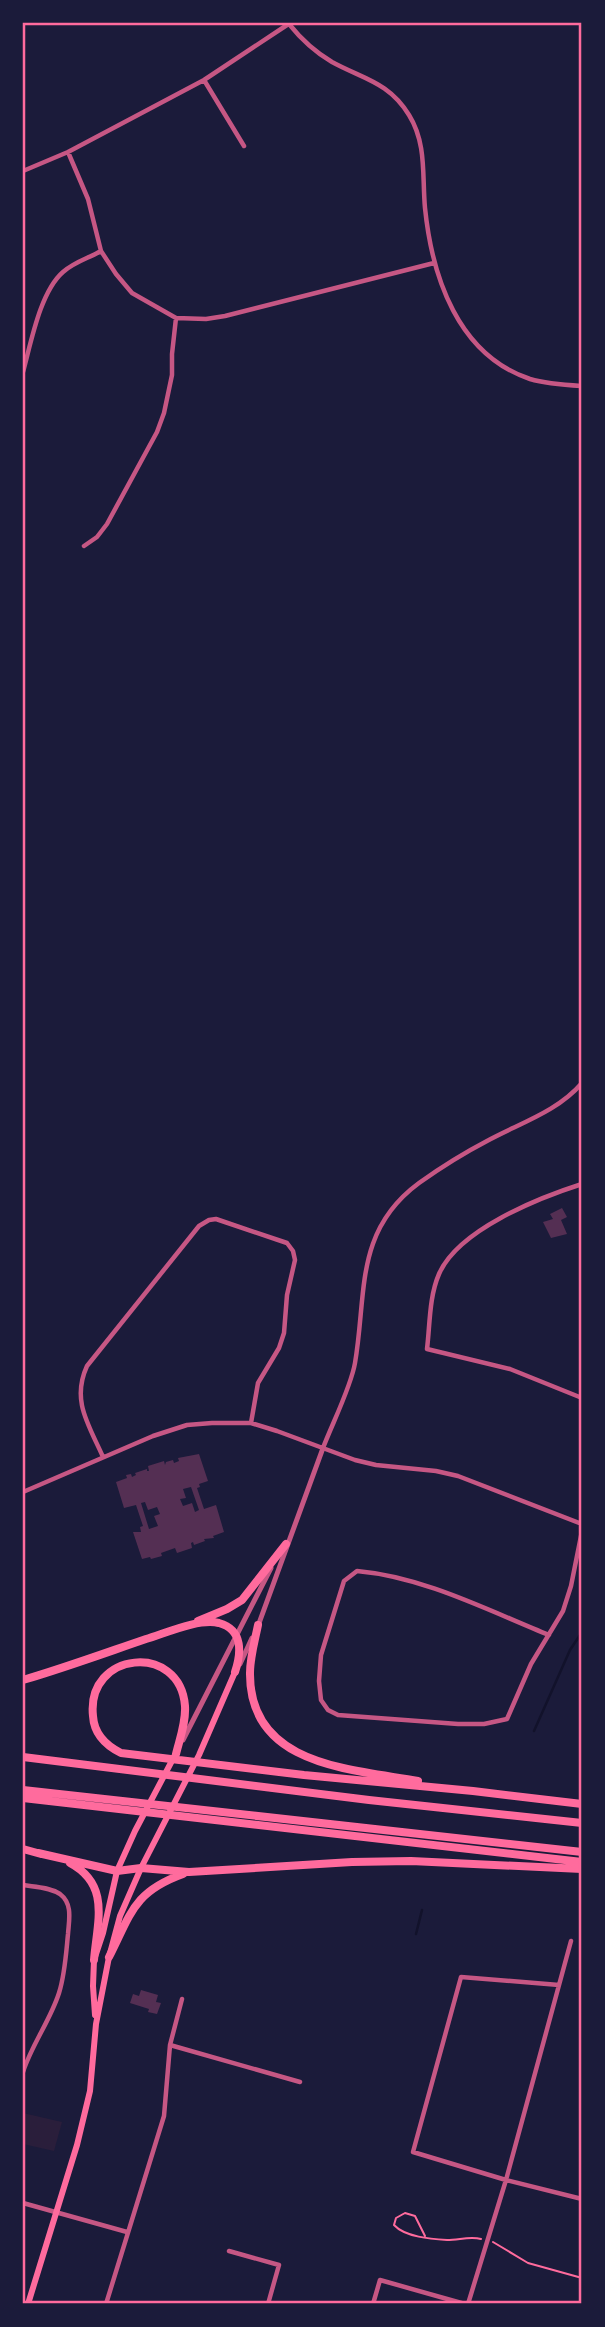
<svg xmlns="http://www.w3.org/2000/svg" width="605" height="2327" font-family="Helvetica,sans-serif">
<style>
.green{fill:#2a1e3b}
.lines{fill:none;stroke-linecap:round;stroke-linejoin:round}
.stream{stroke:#12122b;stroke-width:2.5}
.building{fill:#542f53;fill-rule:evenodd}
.path{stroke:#ff6b9d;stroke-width:2}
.minor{stroke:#c65784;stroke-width:4.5}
.tertiary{stroke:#c65784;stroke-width:5}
.secondary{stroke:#ff6b9d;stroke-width:6}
.motorway{stroke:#ff6b9d;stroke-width:8}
.neatline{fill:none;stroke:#ff6b9d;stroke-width:2.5}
</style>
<rect width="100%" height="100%" fill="#1b1b3a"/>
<!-- green -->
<path class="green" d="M23 2113 62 2122 54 2151 23 2144Z"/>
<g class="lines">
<!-- stream -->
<path class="stream" d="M534 1731 570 1650 582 1632
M416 1934 422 1910"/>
</g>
<!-- building -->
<path class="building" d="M562 1208 567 1217 561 1220 567 1234 551 1238 543 1222 553 1219 550 1214Z
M199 1454 208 1481 199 1484 200 1487 197 1488 204 1509 216 1505 224 1532 213 1536 214 1538 204 1539 205 1541 194 1545 193 1542 191 1543 192 1548 177 1553 175 1548 161 1553 162 1556 151 1559 150 1557 142 1559 133 1532H141L140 1527 143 1526 136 1505 124 1508 116 1482 127 1478 126 1475 131 1474 132 1477 136 1475 135 1473 147 1469V1471H149L148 1466 164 1461 165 1465 166 1462 173 1460 174 1463 179 1461 178 1458ZM191 1487 199 1510 195 1512 192 1503 183 1506 180 1499 186 1498 183 1489ZM145 1502 148 1510 157 1507 160 1514 154 1516 158 1526 149 1529 141 1503Z
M141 1990 158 1995 156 2002 161 2003 157 2014 148 2012 149 2009 130 2003 133 1994 139 1996Z"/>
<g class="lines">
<!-- path -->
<path class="path" d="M425 2236 415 2216 405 2213 396 2218 394 2225C405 2237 431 2239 447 2240 459 2240 470 2236 481 2239
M493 2242 528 2263 582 2278"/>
<!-- minor -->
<path class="minor" d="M289 24C301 39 315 52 332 62 363 79 389 82 409 115 427 144 422 176 425 208 432 277 458 355 530 379 547 384 565 385 582 386
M204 80 244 146
M68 152 88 199 101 251 116 274 132 293 176 318 206 319 225 316 434 263
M23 171 68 152 204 80 290 23
M23 372C31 343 40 292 63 272 74 262 89 258 101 251
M84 546 97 537 107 524 157 432 164 413 172 375V354L176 318
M582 1184C538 1198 458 1230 439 1274 429 1297 430 1325 427 1349L510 1369 582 1398
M323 1448C332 1424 351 1387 355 1363 367 1293 354 1231 419 1183 440 1168 464 1153 487 1141 520 1123 557 1112 582 1083
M103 1457C89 1425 71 1401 87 1366L199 1226 209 1220 216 1219 287 1243 293 1251 295 1260 287 1295 284 1333 279 1348 258 1383 251 1423
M23 1492 153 1436 187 1425 212 1423H251L277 1431 355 1460 376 1465 436 1471 458 1476 582 1524
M549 1635C487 1610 424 1577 357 1571L344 1581 321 1655 319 1681 321 1700 328 1710 338 1715 458 1724H484L507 1719 531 1664 563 1611 571 1586 582 1531
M23 1885C35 1887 49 1887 60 1894 73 1904 69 1920 68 1934 66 1954 65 1974 59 1993 50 2021 32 2044 23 2072
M559 1985 461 1977 413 2152 506 2180 582 2199
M170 2045 300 2082
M23 2203 127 2232
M229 2251 279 2265 268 2304
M106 2304 164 2116 170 2045 182 1999
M373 2304 380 2280 465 2304
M468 2304 506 2180 571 1941"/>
<!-- tertiary -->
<path class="tertiary" d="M258 1626 323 1448
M240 1664 252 1638
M183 1740 271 1568"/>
<!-- secondary -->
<path class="secondary" d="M95 2015 93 1986 94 1960 103 1933 117 1871 135 1831 175 1755
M28 2304 77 2145 90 2091 96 2024 109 1957 120 1916 141 1868 199 1755 235 1672"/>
<!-- motorway -->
<path class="motorway" d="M198 1621 227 1609 242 1600 286 1544
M258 1625C255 1640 250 1657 250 1673 249 1766 351 1769 418 1781
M23 1680C64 1668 105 1653 146 1639 166 1633 199 1618 219 1623 244 1630 241 1654 235 1672
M176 1754C180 1738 186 1722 185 1706 180 1642 86 1651 93 1716 94 1733 105 1745 121 1753L304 1775 473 1791 582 1804
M23 1757 369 1800 582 1823
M23 1790 582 1852
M23 1798 582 1862
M23 1849 41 1854
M38 1853 117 1871 141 1868 189 1872 352 1862 411 1861 582 1869
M70 1863C111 1885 97 1922 94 1960
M109 1957C131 1914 133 1892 183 1874"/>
</g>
<!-- border -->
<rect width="605" height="2327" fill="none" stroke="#1b1b3a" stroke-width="49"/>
<rect x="24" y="24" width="556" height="2278" class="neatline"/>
</svg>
